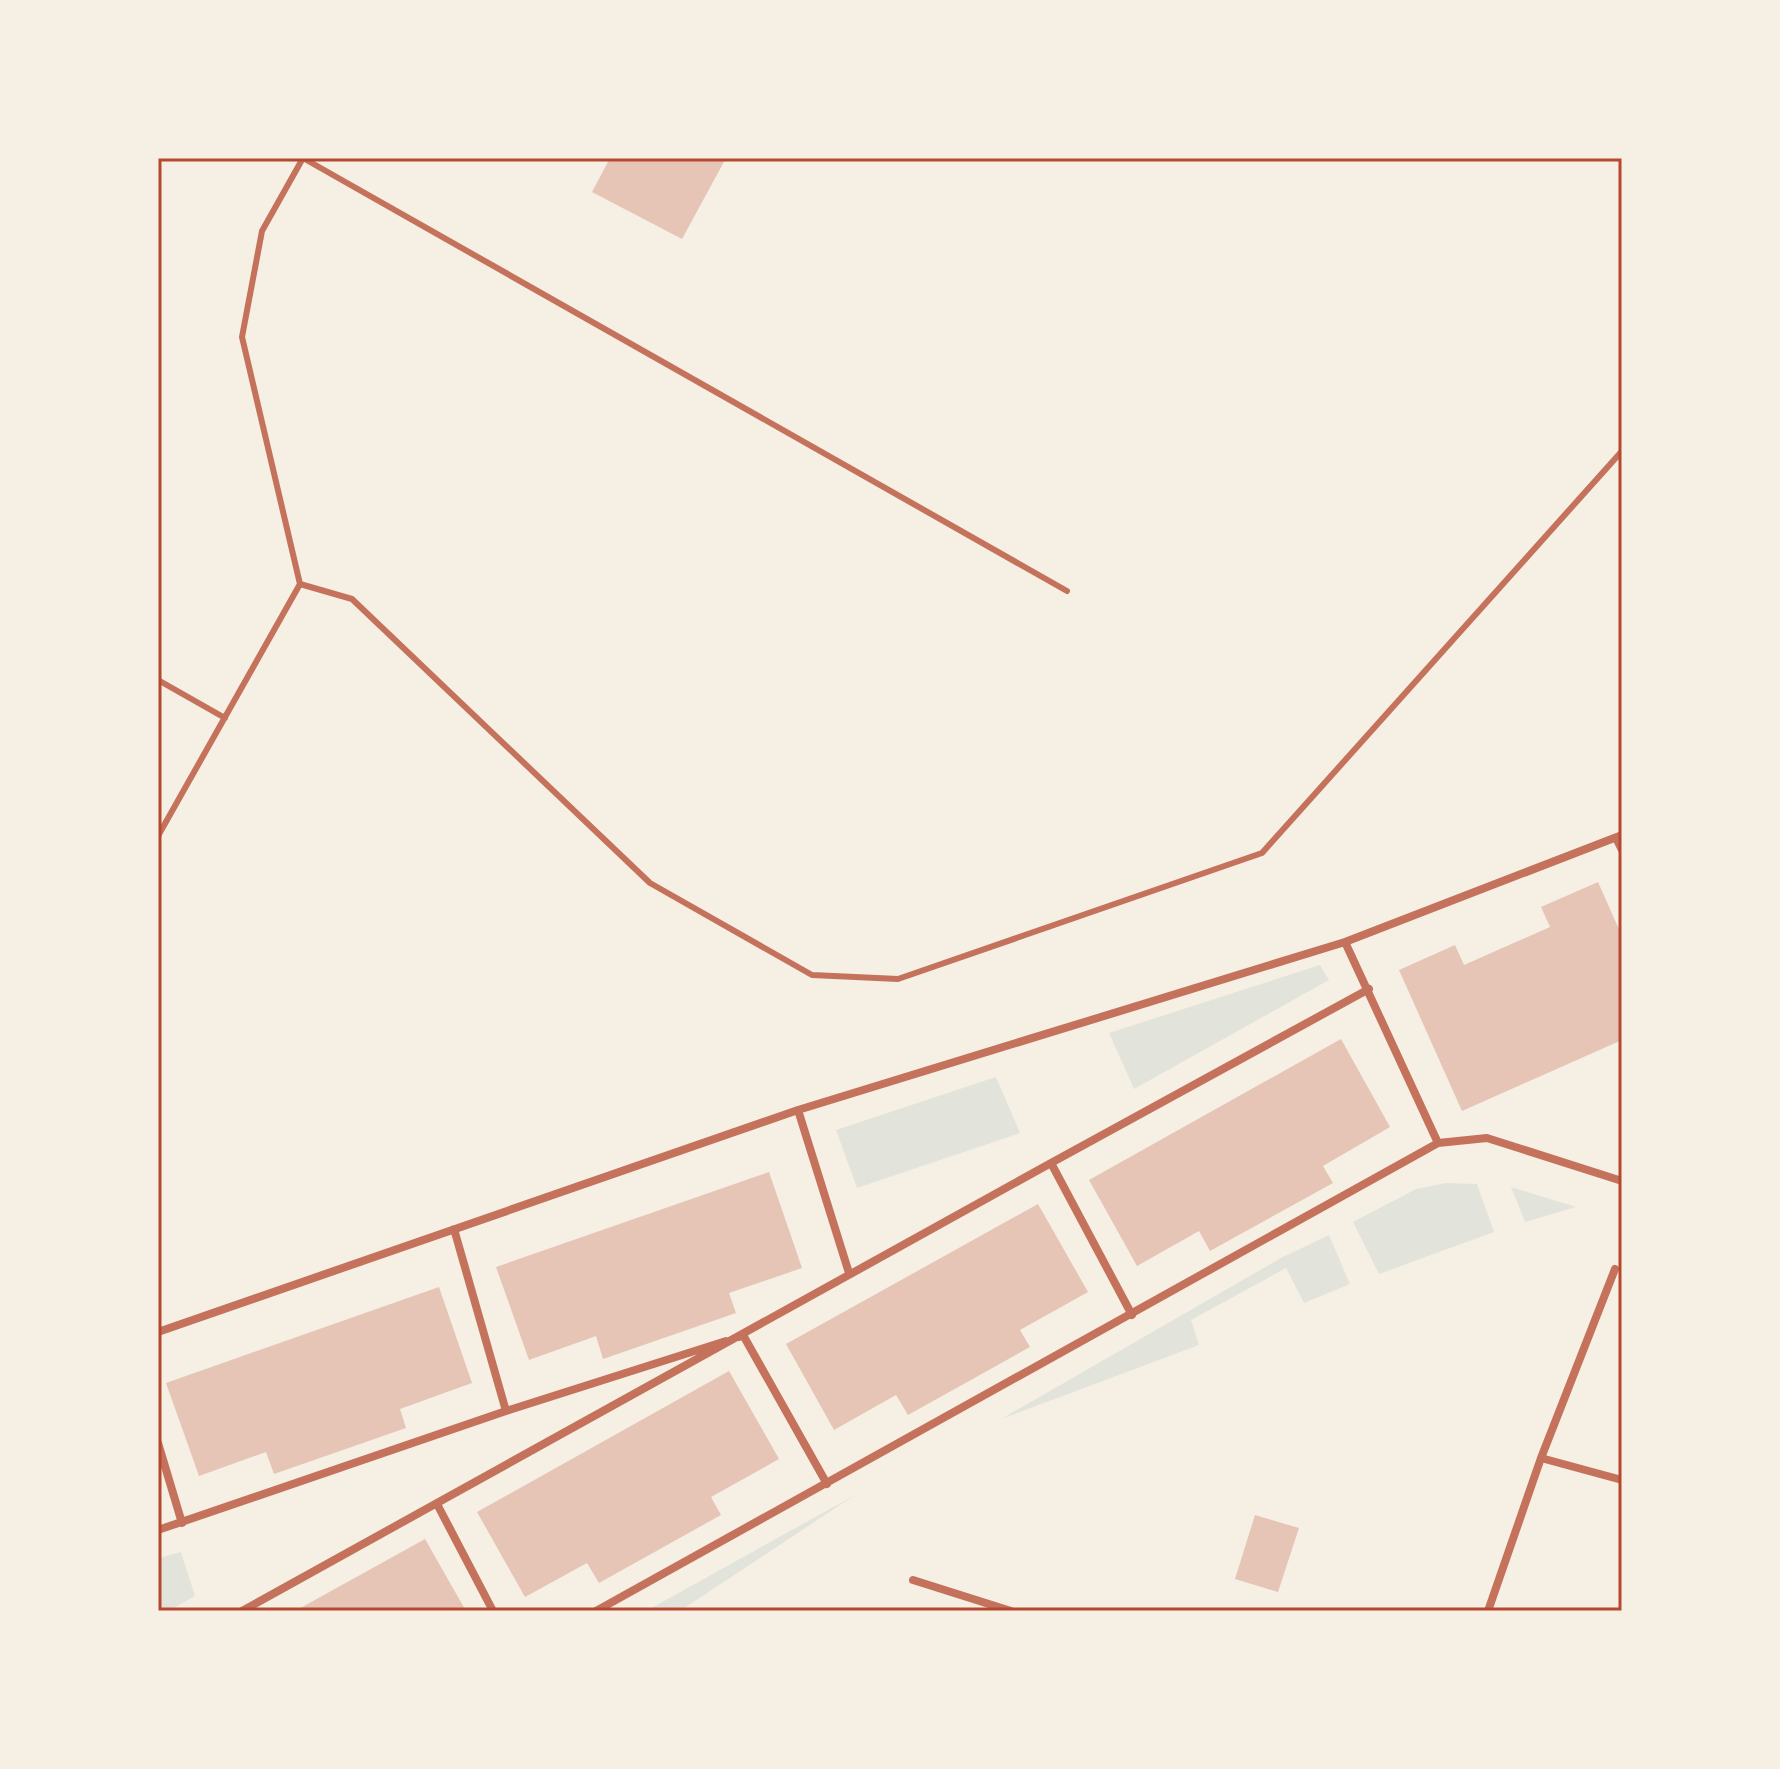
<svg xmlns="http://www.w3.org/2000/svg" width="1780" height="1769" font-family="Jost,sans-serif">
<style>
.green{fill:#e2e4dc}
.building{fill:#e6c5b7}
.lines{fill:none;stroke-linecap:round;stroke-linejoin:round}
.service{stroke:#c5725c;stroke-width:6}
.minor{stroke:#c5725c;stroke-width:8}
.neatline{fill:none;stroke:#b5482f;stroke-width:3}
</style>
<rect width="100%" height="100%" fill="#f6efe4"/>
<!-- green -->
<path class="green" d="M1320 965 1329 980 1134 1089 1109 1033Z
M996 1077 1020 1133 857 1188 836 1130Z
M1446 1183 1477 1184 1494 1232 1379 1274 1353 1222 1416 1189Z
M1511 1187 1576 1207 1525 1222Z
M1329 1235 1350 1284 1304 1303 1286 1268 1191 1320 1199 1345 1001 1419 1281 1258Z
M855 1495 680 1611H646Z
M181 1552 195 1596 168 1611H158V1558Z"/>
<!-- building -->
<path class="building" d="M610 158H726L682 239 592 192Z
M1598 882 1622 936V1040L1462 1111 1399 970 1455 945 1464 965 1550 927 1541 907Z
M1341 1039 1390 1127 1323 1166 1333 1183 1210 1251 1199 1231 1137 1266 1089 1180Z
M769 1172 802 1268 729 1293 736 1313 603 1359 596 1336 529 1360 496 1267Z
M1038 1204 1088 1292 1020 1330 1030 1347 908 1415 896 1395 834 1430 786 1344Z
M439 1287 472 1383 400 1409 406 1428 274 1474 266 1452 199 1476 166 1383Z
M729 1371 779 1459 711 1497 721 1515 599 1583 587 1563 525 1597 477 1512Z
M1255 1515 1299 1528 1278 1592 1235 1579Z
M425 1539 466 1611H295Z"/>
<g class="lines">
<!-- service -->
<path class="service" d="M303 158 1067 591
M300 584 352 599 650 883 812 975 898 979 1262 853 1622 451
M158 680 225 718
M158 836 300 584 242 337 262 231 303 158"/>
<!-- minor -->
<path class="minor" d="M1616 838 1622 850
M1345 942 1438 1143
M798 1110 849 1273
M1051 1163 1369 989
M454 1229 506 1411
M158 1332 798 1110 1345 942 1622 835
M739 1337 743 1335 827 1484
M158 1443 182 1523
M1541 1458 1622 1480
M437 1504 493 1611
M158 1530 506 1411 726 1341
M913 1580 1011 1611
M242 1611 1051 1163 1132 1315
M596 1611 1438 1143 1487 1138 1622 1181
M1488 1611 1541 1458 1615 1269"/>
</g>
<!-- border -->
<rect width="1780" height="1769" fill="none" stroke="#f6efe4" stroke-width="320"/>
<rect x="160" y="160" width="1460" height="1449" class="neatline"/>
</svg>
